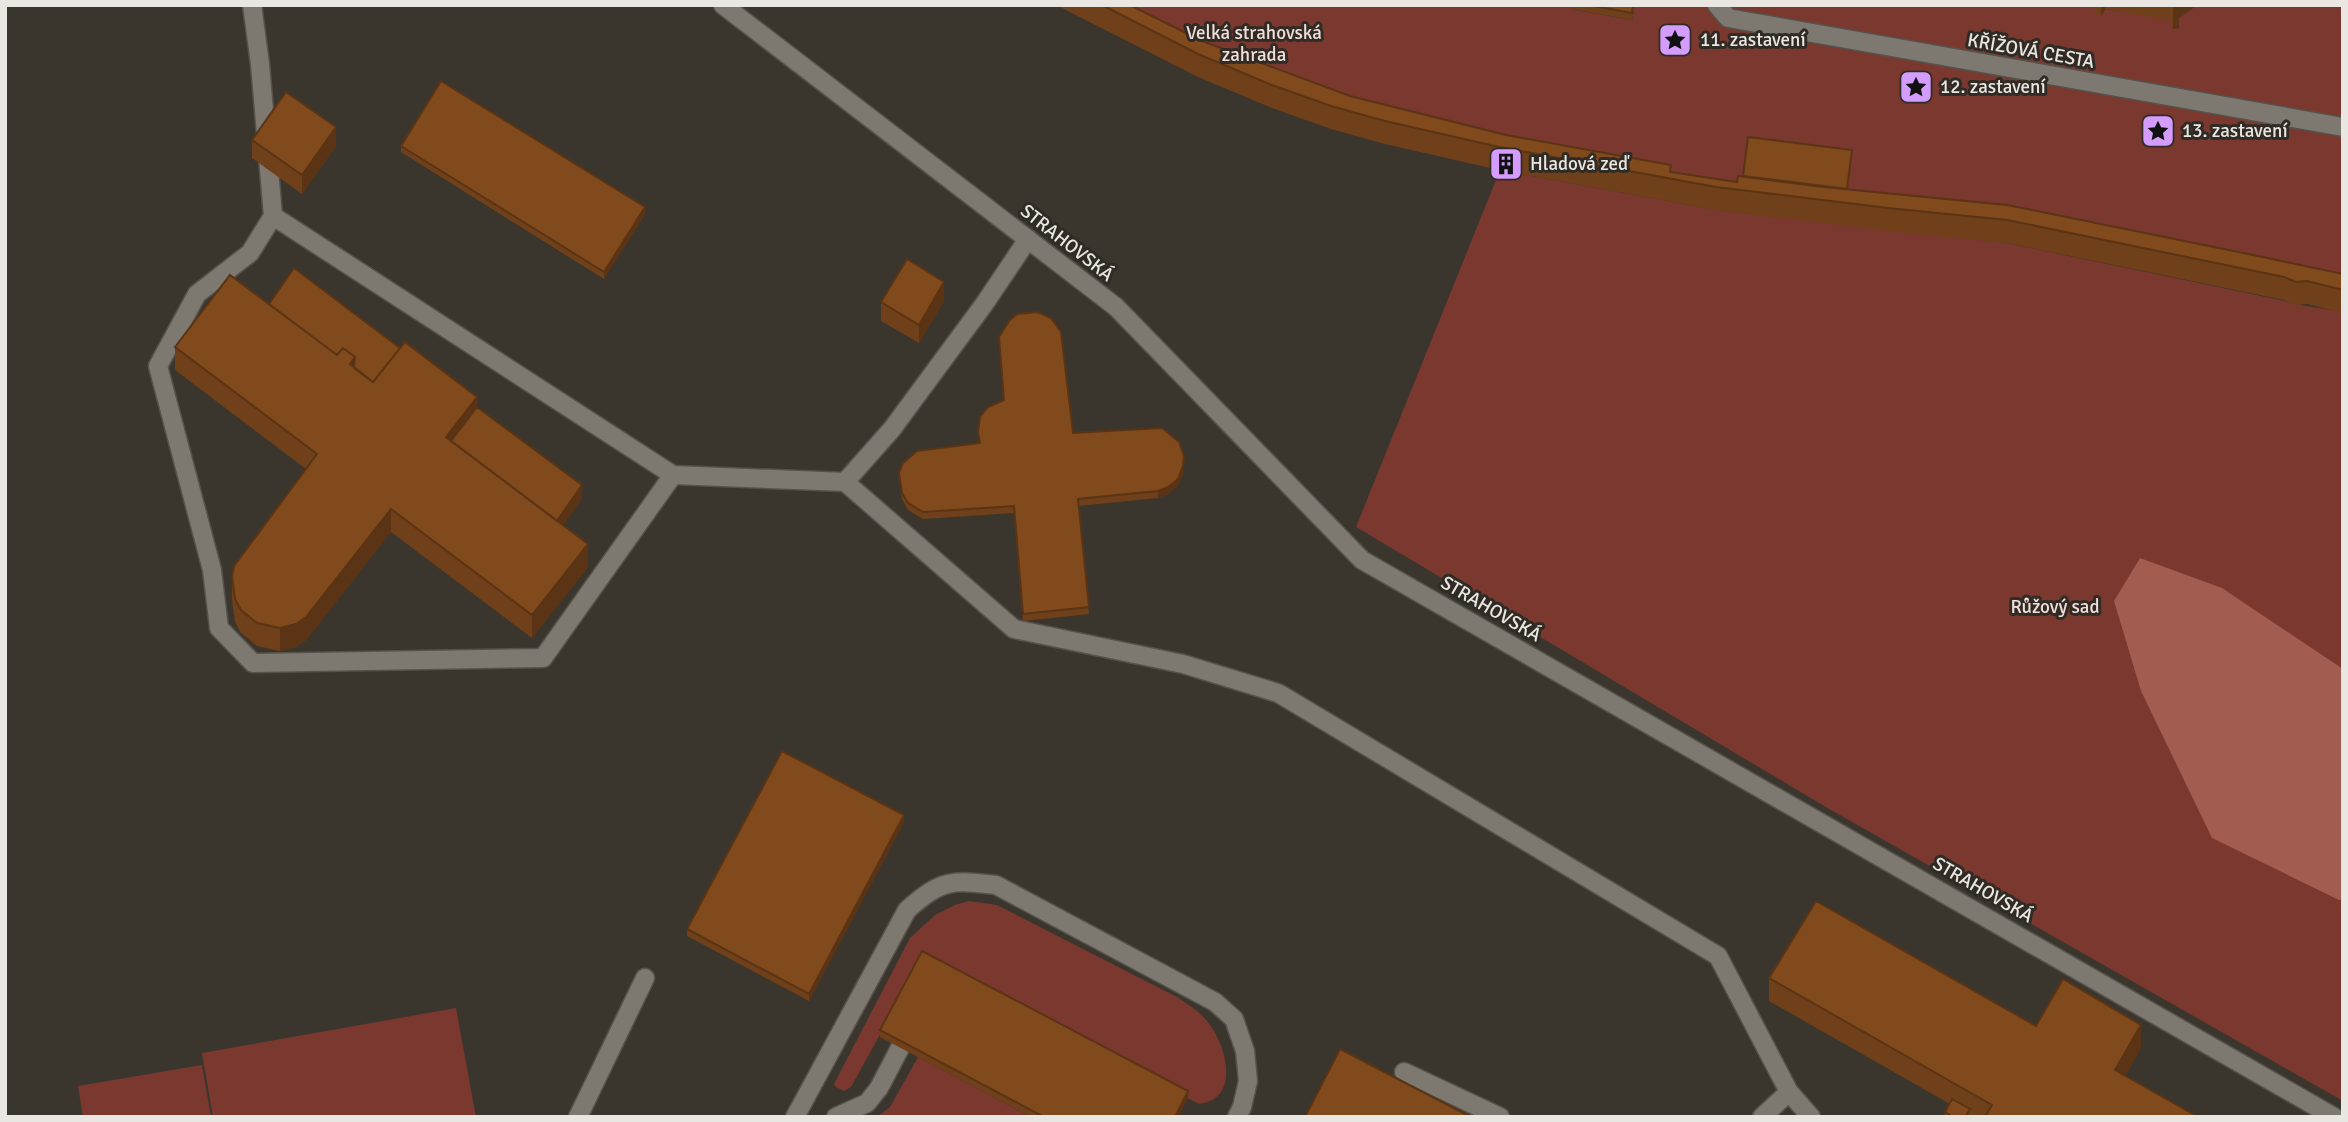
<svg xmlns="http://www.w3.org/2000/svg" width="2348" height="1122" font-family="Signika,sans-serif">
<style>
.green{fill:#7a382f}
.forest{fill:#a25c50}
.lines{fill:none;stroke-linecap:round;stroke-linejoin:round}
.service-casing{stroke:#55524b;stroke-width:21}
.pedestrian-casing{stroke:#55524b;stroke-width:21}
.minor-casing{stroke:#55524b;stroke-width:21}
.service{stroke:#7d7970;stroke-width:18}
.pedestrian{stroke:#7d7970;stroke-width:18}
.minor{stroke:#7d7970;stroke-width:18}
.wall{fill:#6f4019}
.shaded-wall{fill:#5a3414}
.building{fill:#814a1d;stroke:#5a3414;stroke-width:2}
.labels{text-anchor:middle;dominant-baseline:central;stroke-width:6;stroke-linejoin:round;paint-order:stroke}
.park-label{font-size:19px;fill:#f4deda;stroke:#302c25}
.poi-label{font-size:19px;fill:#eae7e2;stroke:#302c25;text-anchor:start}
.street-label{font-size:19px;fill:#eae7e2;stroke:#302c25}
</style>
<rect width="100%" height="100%" fill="#3a362e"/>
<!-- green -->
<path class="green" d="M1085 5H1573V9L1576 10 1632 20 1635 5H2099L2101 16 2105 9 2178 19 2197 5H2343V297L1506 158Z
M1500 170 1717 210 2007 243 2285 301C2302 307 2324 308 2343 312V1101L1824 806 1356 527Z
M969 901 997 905 1177 997C1189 1005 1202 1013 1210 1025 1227 1048 1240 1099 1199 1104L922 958 851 1087 844 1091 836 1087 834 1084 910 938 935 915 955 905Z
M456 1008 476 1117H213L202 1053Z
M918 1057 1031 1117H877L890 1107Z
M202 1065 211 1117H83L78 1086Z"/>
<!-- forest -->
<path class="forest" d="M2140 558 2222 588 2343 669V899L2339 900 2212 838 2141 691 2114 601Z"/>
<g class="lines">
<defs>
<path id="service" d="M252 5 260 64 273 216 673 475 845 482
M273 216 250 253 197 294 158 366 212 570 219 628 253 663 543 658 673 475
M1028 239 985 303 892 429 845 482 1014 629 1183 664 1278 693 1718 956 1789 1092 1811 1117
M1404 1072 1500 1117
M578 1117 645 978
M795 1117 907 910C942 879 951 880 996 885L1215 1002 1234 1019 1245 1051 1248 1081 1242 1107 1237 1117
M836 1117 867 1103 879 1088 900 1048
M1762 1117 1789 1092"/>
<path id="pedestrian" d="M1717 5 1728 18 2343 127"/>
<path id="minor" d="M723 5 1116 307 1362 560 2334 1117"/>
</defs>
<!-- service casing -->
<use href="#service" class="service-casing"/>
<!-- pedestrian casing -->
<use href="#pedestrian" class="pedestrian-casing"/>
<!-- minor casing -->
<use href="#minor" class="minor-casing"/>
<!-- service -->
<use href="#service" class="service"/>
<!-- pedestrian -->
<use href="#pedestrian" class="pedestrian"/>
<!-- minor -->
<use href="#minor" class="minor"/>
</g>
<!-- wall -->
<path class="wall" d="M1056 5H1130L1202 41 1350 96 1506 135 1671 172 1737 182 1743 176 1852 157 1848 189 2343 274V313L2307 304 2296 305 2284 300 2007 243 1888 231 1716 210 1499 170 1385 144 1331 129 1272 108 1198 77Z
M1572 5H1635L1632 20 1572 9Z
M2094 5H2197L2179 18V28L2173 29 2170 20 2105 9 2101 16 2094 12Z
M252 140 336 146 302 194 252 158Z
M401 146 645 214 604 279 401 152Z
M944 301 919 343 881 321V302Z
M269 304 477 407 582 498 563 525 588 567 532 638 391 532 306 640 296 647 280 651 257 646 241 633 235 622 232 600V576L306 469 175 370V347Z
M999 337 1073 433 1183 473 1178 486 1168 494 1158 498 1078 506 1089 614 1023 621 1014 513 923 519 908 510 902 499 899 473 979 443 978 432 1003 400Z
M904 822 809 1001 687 936V929Z
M1769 978 2036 1026 2141 1048 2125 1076 2198 1117H1972L1970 1115 1969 1117H1945V1112L1950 1104 1769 1001Z
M880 1030 1188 1098 1178 1117H1031L880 1037Z"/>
<!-- shaded-wall -->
<path class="shaded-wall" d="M2101 5H2105V9L2101 16Z
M2177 5H2197L2179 18V28L2173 29V6Z
M336 127V146L302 194V175Z
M645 207V214L604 279V272Z
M944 282V301L919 343V325Z
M355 357V378L350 364Z
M477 397V420L452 452 446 437Z
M1184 456 1183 473 1178 486 1168 494 1158 498V491Z
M582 485V498L553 540V527Z
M391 509V532L306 640 296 647 280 651V628Z
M588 544V567L532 638V615Z
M904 815V822L809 1001V994Z
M2141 1025V1048L2115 1093V1070Z
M1188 1091V1098L1178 1117H1175Z"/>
<!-- building -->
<path class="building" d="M1102 5H1130L1202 41 1350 96 1506 135 1671 165 1670 172 1737 182 1738 176 1823 187 2007 205 2258 256 2343 274V290L2307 281 2296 282 2284 277 2007 220 1888 208 1716 187 1499 147 1385 121 1331 106 1272 85 1198 54Z
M1589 5H1633L1632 13Z
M441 81 645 207 604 272 401 146Z
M286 92 336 127 302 175 252 140Z
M1748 137 1852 150 1847 189 1743 176Z
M907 259 944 282 919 325 881 302Z
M294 268 400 348 373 382 354 368 355 357 343 348 337 355 269 304Z
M230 275 337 355 343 348 355 357 350 364 373 382 405 342 477 397 446 437 588 544 532 615 391 509 306 617 296 624 280 628 257 623 241 610 235 599 232 576 234 566 317 454 175 347Z
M1037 312 1051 318 1061 332 1073 433 1162 428 1179 442 1184 456 1183 466 1178 479 1168 487 1158 491 1078 499 1089 607 1023 614 1014 506 923 512 908 503 902 493 899 473 903 463 917 451 980 443 978 432 980 417 988 407 1004 400 999 337 1009 321 1017 314Z
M477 407 582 485 557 521 451 441Z
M782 751 904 815 809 994 687 929Z
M1816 901 2036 1026 2063 979 2141 1025 2115 1070 2198 1117H1985L1992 1105 1769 978Z
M922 951 1188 1091 1175 1117H1044L880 1030Z
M1340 1049 1471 1117H1305Z
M1952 1099 1970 1109 1965 1117H1953L1945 1112Z"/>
<!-- icons -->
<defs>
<symbol id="sight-square" viewBox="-11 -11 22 22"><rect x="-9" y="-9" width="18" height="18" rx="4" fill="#d49cfc" stroke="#302c25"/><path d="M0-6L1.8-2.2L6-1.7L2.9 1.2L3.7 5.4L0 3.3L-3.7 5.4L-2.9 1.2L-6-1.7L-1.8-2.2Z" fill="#111"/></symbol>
<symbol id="building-square" viewBox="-11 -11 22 22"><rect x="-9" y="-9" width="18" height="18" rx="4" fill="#d49cfc" stroke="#302c25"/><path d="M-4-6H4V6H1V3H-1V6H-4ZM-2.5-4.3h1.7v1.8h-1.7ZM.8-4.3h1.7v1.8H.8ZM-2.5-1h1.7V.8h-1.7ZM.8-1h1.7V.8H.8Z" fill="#111"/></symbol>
</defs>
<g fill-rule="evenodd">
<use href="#sight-square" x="1656" y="21" width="38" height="38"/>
<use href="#sight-square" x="1897" y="68" width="38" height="38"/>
<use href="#sight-square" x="2139" y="112" width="38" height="38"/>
<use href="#building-square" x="1487" y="145" width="38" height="38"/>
</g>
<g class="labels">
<!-- park labels -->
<g class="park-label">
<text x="1254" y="33">Velká strahovská<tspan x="1254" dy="22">zahrada</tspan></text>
<text x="2055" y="607">Růžový sad</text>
</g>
<!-- poi labels -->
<g class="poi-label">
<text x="1700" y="40">11. zastavení</text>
<text x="1940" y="87">12. zastavení</text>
<text x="2182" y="131">13. zastavení</text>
<text x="1530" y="164">Hladová zeď</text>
</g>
<!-- street labels -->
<g class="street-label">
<text transform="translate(2031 51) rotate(10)">KŘÍŽOVÁ CESTA</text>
<text transform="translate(1067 243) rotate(38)">STRAHOVSKÁ</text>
<text transform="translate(1491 609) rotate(30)">STRAHOVSKÁ</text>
<text transform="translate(1983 890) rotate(30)">STRAHOVSKÁ</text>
</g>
</g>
<!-- border -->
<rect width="2348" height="1122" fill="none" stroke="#eae7e2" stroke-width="14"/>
</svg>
